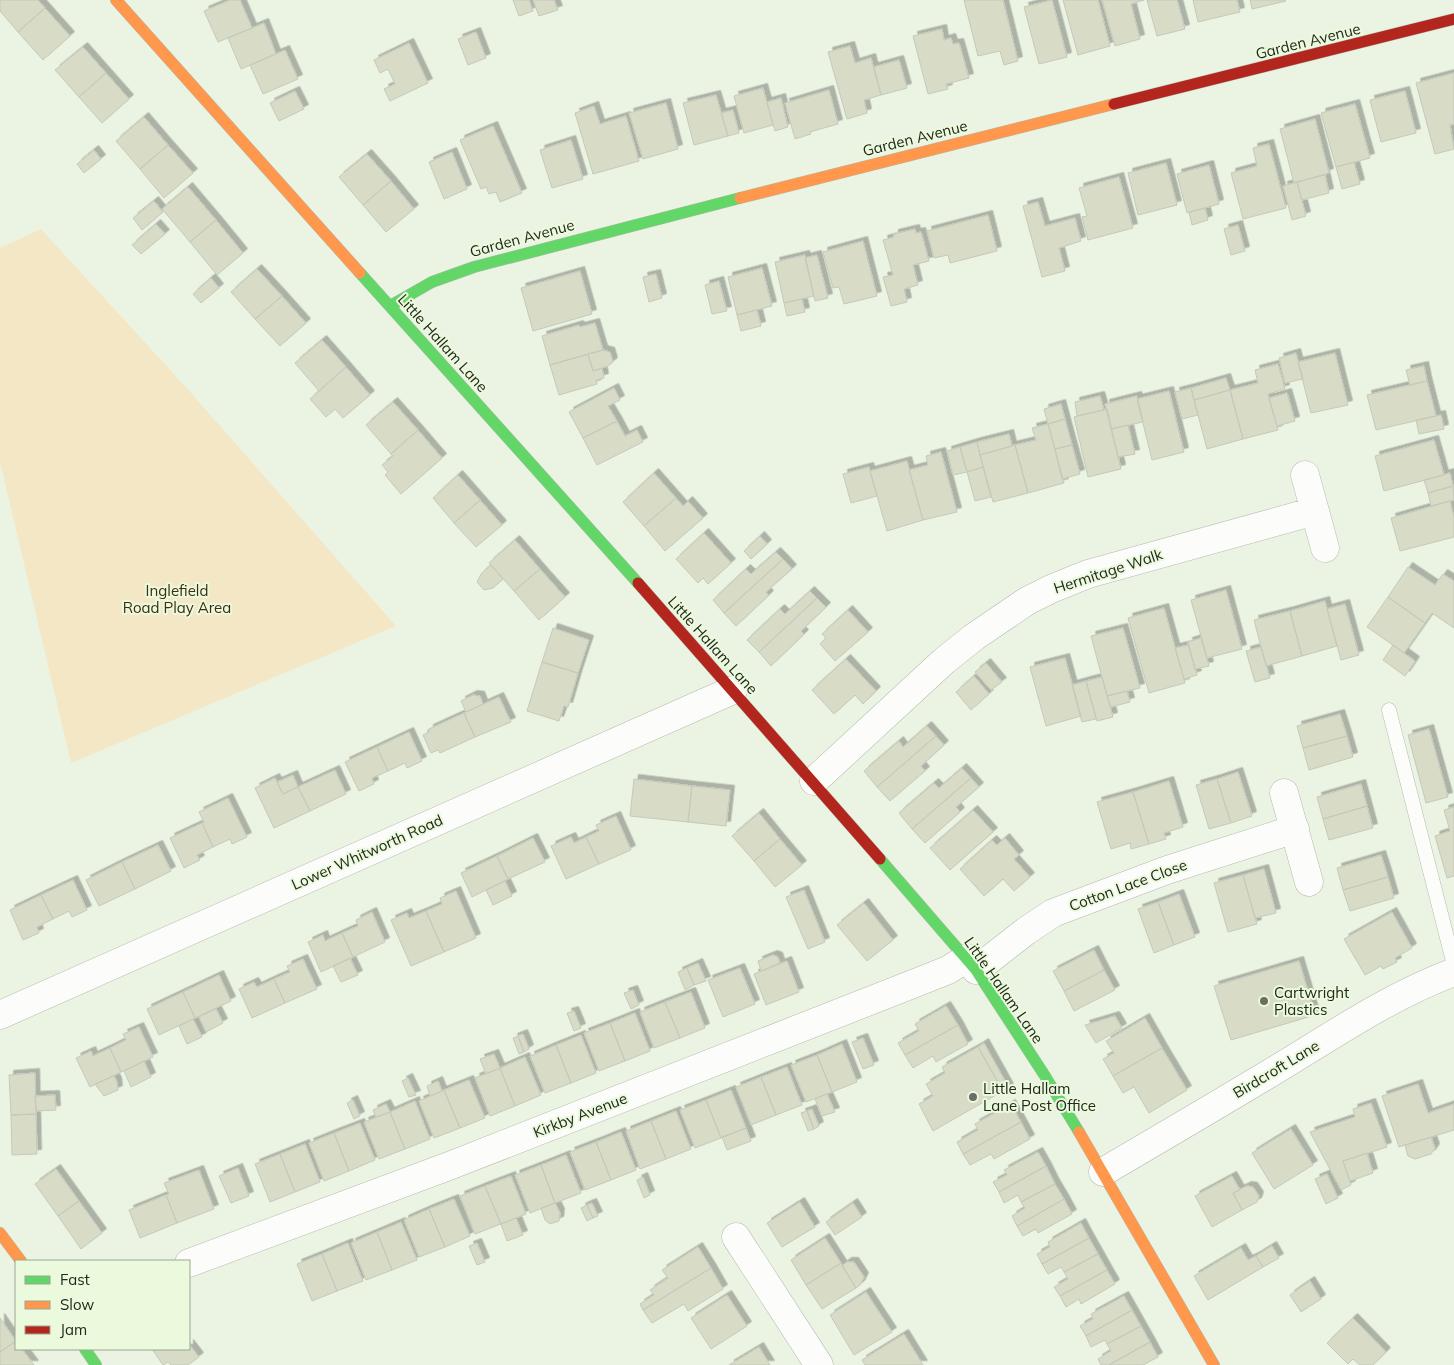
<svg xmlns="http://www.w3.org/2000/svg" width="1454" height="1365" font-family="Mulish,sans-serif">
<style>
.green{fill:#f3e7c6}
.building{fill:#d8dbc5;stroke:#c4c9bb;filter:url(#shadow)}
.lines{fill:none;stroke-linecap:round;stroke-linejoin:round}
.lane-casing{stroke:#b4baae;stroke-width:15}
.street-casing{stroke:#b4baae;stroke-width:29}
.fast-casing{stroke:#b4baae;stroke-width:12}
.slow-casing{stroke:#b4baae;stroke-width:12}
.jam-casing{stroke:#b4baae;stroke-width:12}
.lane{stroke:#fcfdfb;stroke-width:14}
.street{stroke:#fcfdfb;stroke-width:28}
.fast{stroke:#63d668;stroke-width:11}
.slow{stroke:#ff974d;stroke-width:11}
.jam{stroke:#b3261e;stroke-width:11}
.poi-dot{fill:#696f62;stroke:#ebfadd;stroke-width:2}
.labels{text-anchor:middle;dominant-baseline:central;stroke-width:4;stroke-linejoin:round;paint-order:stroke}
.street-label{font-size:15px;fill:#23281d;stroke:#ebfadd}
.park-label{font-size:15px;fill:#3f2d10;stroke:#ebfadd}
.poi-label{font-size:15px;fill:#23281d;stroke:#ebfadd;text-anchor:start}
</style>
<defs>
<filter id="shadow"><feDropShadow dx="4.5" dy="-4.5" stdDeviation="0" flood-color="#0004"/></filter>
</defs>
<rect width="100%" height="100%" fill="#ebf4e3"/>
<!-- green -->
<path class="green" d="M41 229 184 385 396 626 71 763 0 462V248Z"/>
<!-- building -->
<path class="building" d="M0 0H38L45 8 18 32 0 11Z
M230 0H240L252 28 218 42 204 11Z
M513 0H529L533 11 519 16Z
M533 0H554L558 10 539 16Z
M964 0H1003L1018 61 1004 65 1000 51 978 56Z
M1052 0 1067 57 1039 64 1024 7Z
M1063 0H1098L1110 46 1078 55Z
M1102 0H1144L1131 4 1140 39 1115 46Z
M1147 0H1177L1185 29 1157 36Z
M1193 0H1237L1240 12 1198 22Z
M1250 0H1285L1286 1 1252 9Z
M45 8 70 36 43 60 18 32Z
M264 23 276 54 241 69 228 38Z
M942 29 944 40 951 38 953 44 959 43 969 78 946 84 948 89 928 94 913 36Z
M476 32 486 58 468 65 458 39Z
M409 43 428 83 390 101 384 89 395 84 388 69 380 73 374 60Z
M850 46 855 63 871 58 881 95 864 100 867 113 847 119 828 52Z
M83 47 106 73 79 97 55 70Z
M285 50 298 79 263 94 250 65Z
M899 60 907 88 881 95 874 67Z
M106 73 129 99 102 123 79 97Z
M1454 73V124L1450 125 1454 149 1435 154 1416 83Z
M763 88 773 125 744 133 734 96Z
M829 90 838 124 810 132 811 134 795 139 785 103Z
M295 91 304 109 279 121 270 103Z
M1405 91 1416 133 1381 142 1370 100Z
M716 95 728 136 694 145 683 103Z
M781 98 788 127 775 131 767 102Z
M666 103 678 149 643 159 629 113Z
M1355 104 1370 158 1336 167 1321 113Z
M594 106 600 124 626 116 639 161 593 174 575 113Z
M733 110 739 133 728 136 721 113Z
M144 117 168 145 140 169 116 141Z
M1315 119 1329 173 1294 183 1280 129Z
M493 126 522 193 500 202 496 192 489 194 486 187 481 189 460 140Z
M571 140 583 179 552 188 540 150Z
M1269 144 1286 208 1243 219 1231 173 1257 166 1253 148Z
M168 145 193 173 164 198 140 169Z
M94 150 101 159 84 173 77 164Z
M452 152 467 189 444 199 429 162Z
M367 154 391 181 363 205 339 177Z
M1354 162 1360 184 1342 189 1336 167Z
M1166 163 1177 205 1138 215 1128 173Z
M1209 165 1219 204 1187 213 1177 174Z
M1325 175 1329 193 1302 200 1297 182Z
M1119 177 1133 228 1088 240 1082 217 1087 216 1079 188Z
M391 181 414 209 386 232 363 205Z
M1297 182 1306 216 1292 220 1283 186Z
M188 187 216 220 190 242 162 209Z
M154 201 163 212 142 230 133 218Z
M1038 202 1045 226 1075 218 1081 241 1059 248 1065 271 1042 277 1023 206Z
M1205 208 1208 220 1192 225 1189 212Z
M988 215 997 251 950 263 948 255 934 258 927 231Z
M216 220 243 253 217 275 190 242Z
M156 224 165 234 141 254 132 245Z
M1238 225 1245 251 1231 255 1224 229Z
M915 229 916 233 921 232 929 261 913 265 918 285 904 289 907 302 891 306 883 277 893 275 883 240 894 237V234Z
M863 241 877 296 844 304 839 287 833 288 823 252Z
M805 255 814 296 784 303 775 262Z
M817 255 828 298 815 301 805 258Z
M762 268 772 306 737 315 728 277Z
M257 269 282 296 255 319 231 292Z
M580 271 592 314 533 331 521 288Z
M656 274 662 298 649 302 643 277Z
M211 278 219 288 201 303 193 294Z
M719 281 727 311 712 314 705 285Z
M282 296 306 323 280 346 255 319Z
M802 299 805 312 787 316 784 303Z
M757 310 761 326 741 331 737 315Z
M595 323 603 350 550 365 542 336 579 325 580 327Z
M322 340 346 367 319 391 295 363Z
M603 350 610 352 613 362 608 366 593 371 588 354Z
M1296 353 1303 379 1285 383 1279 358Z
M1335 353 1348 405 1311 413 1298 362Z
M588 354 593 371 602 368 604 378 596 380 597 384 559 395 550 365Z
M1278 364 1285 389 1268 394 1278 430 1243 439 1230 390 1258 383 1255 370Z
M1424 366 1427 381 1410 385 1406 370Z
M346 367 370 395 343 418 335 409 326 417 310 399Z
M1226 378 1230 390 1194 400 1191 388Z
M1427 381 1436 416 1376 430 1367 395Z
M614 388 620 400 608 406 617 421 583 438 569 412Z
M1191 388 1198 415 1182 419 1175 392Z
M1230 390 1243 439 1207 449 1194 400Z
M1169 391 1184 452 1152 460 1137 399Z
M1287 393 1295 421 1277 426 1269 398Z
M1100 396 1104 410 1077 416 1075 402Z
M1137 396 1143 422 1111 429 1105 404Z
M393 402 418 430 391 454 366 425Z
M1061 404 1065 419 1048 424 1044 409Z
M1107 409 1121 469 1088 477 1074 417Z
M1441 415 1444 429 1419 434 1416 420Z
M1065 419 1072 445 1055 449 1048 424Z
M617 421 625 436 637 430 643 442 597 465 583 438Z
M1048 424 1064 483 1028 493 1015 445 1036 440 1032 428Z
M1128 425 1135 454 1118 457 1111 429Z
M418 430 442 458 401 494 385 475 388 472 382 465 393 456 391 454Z
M1009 434 1012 446 980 455 977 442Z
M1434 440 1444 475 1384 491 1375 456Z
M977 442 983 467 967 472 960 447Z
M1015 445 1028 493 993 502 980 455Z
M1072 445 1080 474 1062 479 1055 449Z
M960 447 967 472 953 475 947 451Z
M941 452 957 512 923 520 909 470 928 465 926 456Z
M907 461 923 520 887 531 870 471Z
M869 467 877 496 851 503 843 474Z
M983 467 991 497 975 501 967 472Z
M654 473 676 498 644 526 623 502Z
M1450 473 1453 486 1428 493 1424 480Z
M458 475 480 500 454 523 433 498Z
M1453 486 1454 500 1431 506 1428 493Z
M676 498 683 506 688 501 703 518 665 551 644 526Z
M480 500 502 525 476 547 454 523Z
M1450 501 1454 518V537L1400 551 1391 518Z
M704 533 731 563 708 584 703 578 698 583 676 559Z
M760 536 767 544 751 559 744 551Z
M515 540 540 569 514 591 489 563Z
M776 552 783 559 724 613 713 600 746 569 751 574Z
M783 559 792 569 766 592 769 595 736 626 724 613Z
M491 565 503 579 493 588 484 590 477 582 481 574Z
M1408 567 1435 585 1443 574 1454 581V628L1432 613 1425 623 1388 597Z
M540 569 565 597 539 620 514 591Z
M1226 590 1242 649 1207 658 1191 600Z
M810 591 817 598 759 652 747 640 780 609 785 614Z
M1388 597 1425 623 1404 653 1367 627Z
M817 598 826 607 801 631 804 634 771 666 759 652Z
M1325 601 1337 646 1302 656 1290 611Z
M1345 604 1359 655 1341 660 1327 609Z
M1164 608 1185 683 1149 693 1128 618Z
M848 610 868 632 835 661 820 644 826 638 822 634Z
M1290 611 1302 656 1266 666 1254 620Z
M553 628 589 640 578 673 542 662Z
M1123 628 1140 688 1107 696 1091 636Z
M1201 638 1209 666 1195 669 1188 642Z
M1188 645 1197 675 1184 679 1175 648Z
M1393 645 1415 661 1405 676 1383 660Z
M1261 647 1270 678 1255 682 1246 651Z
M1065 658 1081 716 1046 726 1030 667Z
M846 659 876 691 863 704 855 695 834 714 812 690Z
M542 662 578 673 568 707 564 706 559 721 527 711Z
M986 663 1002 682 991 690 975 672Z
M974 676 989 694 971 710 956 692Z
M1102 677 1113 717 1097 721 1086 681Z
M1086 681 1096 719 1082 722 1072 685Z
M1127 691 1130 702 1111 707 1107 696Z
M473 695 480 696 483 704 466 712 461 701Z
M499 697 511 722 475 737 464 713Z
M464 713 475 737 440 753 438 750 431 753 423 735 429 732V729Z
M1340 714 1347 736 1303 748 1297 726Z
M927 726 936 736 877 787 864 771 899 741 903 747Z
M1429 729 1448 797 1426 803 1408 735Z
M409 732 422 761 407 768 405 763 388 771 377 747Z
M936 736 944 745 921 766 925 771 890 801 877 787Z
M1347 736 1353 757 1309 770 1303 748Z
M377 747 388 771 372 778 374 784 359 791 345 762Z
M962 768 971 778 912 829 899 813 934 783 939 788Z
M335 770 346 794 310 811 298 787Z
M1238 772 1252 816 1231 823 1217 779Z
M293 775 298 787 283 794 277 782Z
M275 778 283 794 298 787 310 811 274 828 255 788Z
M971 778 979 787 956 807 960 812 925 843 912 829Z
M634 779 692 786 688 822 630 816Z
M1217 779 1231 823 1209 829 1196 785Z
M1169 781 1183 827 1164 833 1166 839 1149 844 1133 792Z
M1361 784 1367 806 1323 819 1317 797Z
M692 786 730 790 726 826 688 822Z
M1133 792 1149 844 1131 849 1130 843 1111 849 1097 802Z
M228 798 247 837 232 844 230 839 213 847 202 823 204 822 199 812Z
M1367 806 1373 828 1329 840 1323 819Z
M1454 807V876L1447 878 1435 836 1450 831 1444 810Z
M973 810 993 832 950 870 930 848Z
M759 813 780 839 754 861 732 836Z
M616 816 631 850 599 864 586 837 599 831 596 825Z
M202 823 213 847 197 855 200 860 184 868 170 838Z
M571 837 574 843 586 837 599 864 566 879 551 846Z
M533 838 545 862 508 879 497 856Z
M1005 838 1019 855 1014 859 1030 877 1014 891 1003 879 984 896 960 869 992 840 997 845Z
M780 839 802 865 775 887 754 861Z
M158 845 171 871 135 889 122 862Z
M1381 855 1388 877 1343 890 1337 868Z
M497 856 508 879 472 897 461 873Z
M122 862 135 889 99 906 86 880Z
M1264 869 1276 913 1255 918 1243 875Z
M1243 875 1257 924 1228 932 1214 883Z
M1388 877 1394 898 1350 911 1343 890Z
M73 880 87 910 72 917 69 911 53 919 41 895Z
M505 881 512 896 493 905 486 890Z
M804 890 825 942 808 949 786 897Z
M456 891 476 938 444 952 426 911 442 904 440 898Z
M1179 894 1195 937 1174 945 1158 902Z
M41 895 53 919 37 927 39 933 23 940 10 910Z
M1158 902 1174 945 1154 953 1138 909Z
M864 903 893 940 867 961 837 925Z
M426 911 444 952 411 966 391 920 407 913 409 918Z
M372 912 385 942 353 957 342 933 358 926 356 920Z
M1392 912 1412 948 1395 958 1397 962 1383 969 1381 966 1365 975 1344 939Z
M342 933 353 957 321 972 308 942 323 935 325 941Z
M1094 950 1104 970 1064 991 1053 971Z
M773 955 778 957 780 963 761 971 758 961Z
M350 958 358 975 341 982 333 966Z
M303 959 317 989 285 1003 274 979 290 972 287 966Z
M787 961 799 992 766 1005 754 974Z
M1299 961 1315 1015 1231 1040 1214 986Z
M698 963 706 981 694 985 687 968Z
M687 968 694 985 685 990 678 972Z
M740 968 755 1004 723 1017 708 980Z
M1104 970 1115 990 1074 1011 1064 991Z
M219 975 231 1001 195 1018 183 992Z
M274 979 285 1003 252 1018 239 989 254 982 257 987Z
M633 990 639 1005 631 1009 624 993Z
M183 992 195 1018 159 1035 147 1009Z
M691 992 705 1028 680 1038 665 1002Z
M665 1002 680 1038 654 1048 640 1012Z
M946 1006 958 1025 905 1055 898 1043 919 1031 915 1024Z
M216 1009 223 1023 206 1032 199 1017Z
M574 1011 581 1028 574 1031 567 1013Z
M635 1013 650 1051 625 1061 610 1023Z
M1115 1016 1122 1028 1096 1043 1085 1025Z
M1145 1018 1162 1048 1113 1076 1103 1059 1114 1053 1106 1041Z
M193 1019 202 1037 187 1044 179 1026Z
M610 1023 625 1061 599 1071 584 1033Z
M958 1025 968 1044 936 1062 933 1056 913 1068 905 1055Z
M139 1027 153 1057 121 1072 110 1048 126 1040 123 1034Z
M523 1034 529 1049 524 1052 518 1036Z
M581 1035 596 1073 571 1083 556 1045Z
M518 1036 524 1052 519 1054 513 1038Z
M863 1038 874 1065 863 1069 852 1042Z
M984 1043 1009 1088 1003 1091 978 1047Z
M842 1044 857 1082 832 1092 817 1055Z
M556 1045 571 1083 545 1093 530 1056Z
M978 1047 1003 1091 933 1131 919 1104 933 1096 926 1084 945 1073 942 1067Z
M110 1048 121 1072 90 1087 76 1058 91 1051 93 1056Z
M1162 1048 1187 1090 1149 1113 1134 1087 1123 1093 1113 1076Z
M494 1054 500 1068 486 1074 480 1059Z
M817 1055 832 1092 806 1102 791 1065Z
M525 1057 541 1095 515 1106 500 1068Z
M144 1061 151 1077 131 1087 124 1071Z
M787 1067 802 1105 776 1115 761 1077Z
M500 1068 515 1106 490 1116 475 1078Z
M35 1073 36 1114 11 1115 9 1075Z
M114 1076 117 1082 118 1090 104 1096 95 1084Z
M761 1077 776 1115 751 1125 736 1087Z
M408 1078 416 1095 409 1097 402 1081Z
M469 1080 485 1118 460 1128 444 1090Z
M438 1081 442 1091 430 1096 427 1086Z
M1418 1084 1428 1113 1454 1104V1130L1399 1147 1382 1096Z
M444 1090 460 1128 434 1138 419 1101Z
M731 1090 746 1128 721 1138 706 1100Z
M827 1094 835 1112 822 1116 815 1099Z
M55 1095 56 1110 36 1111 35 1096Z
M353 1100 360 1116 354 1119 347 1103Z
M706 1100 721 1138 695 1148 680 1110Z
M415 1101 430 1139 405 1149 390 1112Z
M1371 1103 1387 1147 1343 1161 1351 1185 1341 1190 1310 1132 1355 1117 1353 1109Z
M386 1104 390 1112 376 1117 373 1110Z
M1011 1104 1021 1122 963 1154 957 1142 978 1130 975 1124Z
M812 1109 819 1126 814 1129 807 1111Z
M676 1111 691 1149 666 1159 651 1121Z
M807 1111 814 1129 808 1131 801 1113Z
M390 1112 405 1149 379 1159 364 1122Z
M36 1114 37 1154 12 1155 11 1115Z
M651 1121 666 1159 640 1169 626 1131Z
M1021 1122 1030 1139 994 1159 991 1154 970 1165 963 1154Z
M360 1123 375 1160 349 1171 334 1133Z
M746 1128 751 1141 727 1150 722 1137Z
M1291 1129 1313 1165 1274 1189 1252 1153Z
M621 1132 636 1170 611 1180 596 1142Z
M334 1133 349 1171 324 1181 309 1143Z
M1431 1137 1435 1148 1431 1154 1415 1159 1408 1156 1405 1145Z
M596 1142 611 1180 585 1190 570 1152Z
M305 1144 320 1182 295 1192 280 1154Z
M1038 1152 1046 1166 999 1192 993 1182 1007 1175 1004 1170Z
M1367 1153 1373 1173 1350 1181 1343 1161Z
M280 1154 295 1192 270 1202 255 1164Z
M566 1155 581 1193 555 1203 541 1165Z
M541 1165 555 1203 530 1213 515 1175Z
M1046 1166 1055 1184 1021 1202 1018 1195 1004 1203 999 1192Z
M238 1168 249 1196 231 1203 219 1176Z
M56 1169 79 1201 58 1216 35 1184Z
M199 1170 214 1209 177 1223 166 1195 169 1194 164 1183Z
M1327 1174 1338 1198 1326 1204 1315 1179Z
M511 1176 526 1214 501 1224 485 1186Z
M1232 1176 1240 1190 1233 1193 1242 1210 1212 1227 1195 1196Z
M643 1177 650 1195 644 1198 637 1180Z
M1055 1184 1064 1199 1017 1226 1012 1216 1025 1208 1021 1202Z
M485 1186 501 1224 475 1234 460 1196Z
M1247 1186 1253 1187 1259 1196 1257 1202 1242 1210 1233 1193Z
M166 1195 177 1223 140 1238 129 1210Z
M454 1199 470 1236 445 1247 429 1209Z
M1064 1199 1072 1214 1038 1233 1036 1229 1023 1236 1017 1226Z
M79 1201 102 1233 81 1249 58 1216Z
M800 1202 815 1227 782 1247 767 1223Z
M555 1203 560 1213 559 1221 550 1224 545 1220 541 1208Z
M592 1203 598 1216 593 1218 587 1205Z
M853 1203 862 1217 835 1235 826 1222Z
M587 1205 593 1218 587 1221 581 1208Z
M429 1209 445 1247 419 1257 404 1220Z
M516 1218 523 1235 507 1241 501 1224Z
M401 1222 417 1260 392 1270 377 1232Z
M1081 1223 1089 1238 1042 1264 1037 1254 1050 1247 1048 1242Z
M377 1232 392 1270 366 1280 351 1243Z
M825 1238 841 1263 806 1285 791 1260Z
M1089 1238 1098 1254 1064 1272 1061 1267 1048 1274 1042 1264Z
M348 1243 363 1281 337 1291 322 1254Z
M477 1243 485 1262 477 1265 469 1246Z
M1272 1246 1279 1258 1263 1267 1256 1256Z
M698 1247 711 1268 643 1310 640 1304 654 1295 650 1290 668 1278 662 1270Z
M1241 1248 1248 1260 1256 1256 1263 1267 1208 1300 1194 1276Z
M322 1254 337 1291 312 1301 297 1264Z
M1098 1254 1107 1270 1060 1296 1054 1287 1068 1279 1064 1272Z
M847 1262H854L864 1277 860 1285 856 1288 842 1266Z
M841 1263 856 1288 822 1309 806 1285Z
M711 1268 723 1289 688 1311 684 1304 652 1323 643 1310Z
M1107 1270 1115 1284 1081 1304 1079 1299 1066 1307 1060 1296Z
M1310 1281 1321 1299 1301 1312 1290 1295Z
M866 1292 892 1332 854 1355 830 1315Z
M727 1295 747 1326 711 1349 691 1318Z
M1124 1296 1132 1310 1086 1336 1080 1326 1093 1319 1091 1314Z
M1132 1310 1141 1326 1107 1344 1105 1340 1091 1347 1086 1336Z
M0 1318 16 1341 0 1352Z
M1353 1318 1386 1352 1373 1365H1360L1353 1359 1348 1364 1327 1343Z
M1141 1326 1150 1342 1109 1365H1101L1098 1359 1111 1351 1107 1344Z
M904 1334 923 1365H865L862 1360Z
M16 1341V1349H22L34 1365H0V1352Z
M1150 1342 1158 1357 1143 1365H1109Z
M189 1344 199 1357 188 1365H171L168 1362 163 1365 152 1349H189Z
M759 1347 770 1365H729Z"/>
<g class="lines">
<defs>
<path id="lane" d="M1389 710 1454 965"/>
<path id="street" d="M1305 475 1325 548
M814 781 944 661 974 637 1027 601 1051 589 1088 574 1315 511
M1284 793 1309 882
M976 970 1026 931 1053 913 1167 870 1295 829
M0 1015 733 690
M1103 1172C1161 1138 1219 1104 1277 1069 1335 1034 1390 996 1454 972
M736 1237 819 1365
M189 1263 449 1166 923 980 948 970 967 958"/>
<path id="fast" d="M360 273 638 583
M390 306 432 282 474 267 740 198
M880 859 976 970 1045 1076 1079 1132
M85 1349 96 1365"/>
<path id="slow" d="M116 0 360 273
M740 198 1114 104
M1079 1132 1214 1365
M0 1233 21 1261"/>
<path id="jam" d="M1114 104 1454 19
M638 583 880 859"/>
</defs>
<!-- lane casing -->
<use href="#lane" class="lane-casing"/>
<!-- street casing -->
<use href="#street" class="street-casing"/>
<!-- fast casing -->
<use href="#fast" class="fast-casing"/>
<!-- slow casing -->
<use href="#slow" class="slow-casing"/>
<!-- jam casing -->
<use href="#jam" class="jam-casing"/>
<!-- lane -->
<use href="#lane" class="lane"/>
<!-- street -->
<use href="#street" class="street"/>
<!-- fast -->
<use href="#fast" class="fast"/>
<!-- slow -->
<use href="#slow" class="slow"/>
<!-- jam -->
<use href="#jam" class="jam"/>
</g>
<!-- markers -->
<g class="poi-dot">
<circle cx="1264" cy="1001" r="5"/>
<circle cx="973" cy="1097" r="5"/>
</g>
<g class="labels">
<!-- street labels -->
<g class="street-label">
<text transform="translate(1308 41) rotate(-14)">Garden Avenue</text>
<text transform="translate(915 138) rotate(-14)">Garden Avenue</text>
<text transform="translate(522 238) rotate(-15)">Garden Avenue</text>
<text transform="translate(443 343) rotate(48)">Little Hallam Lane</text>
<text transform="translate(1108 571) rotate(-18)">Hermitage Walk</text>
<text transform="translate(713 645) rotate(48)">Little Hallam Lane</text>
<text transform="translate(367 852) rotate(-24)">Lower Whitworth Road</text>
<text transform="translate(1128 885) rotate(-20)">Cotton Lace Close</text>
<text transform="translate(1004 990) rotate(55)">Little Hallam Lane</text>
<text transform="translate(1276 1069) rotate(-31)">Birdcroft Lane</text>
<text transform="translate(580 1115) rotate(-21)">Kirkby Avenue</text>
</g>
<!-- park labels -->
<g class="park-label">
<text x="177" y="590">Inglefield<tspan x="177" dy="17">Road Play Area</tspan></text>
</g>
<!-- poi labels -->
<g class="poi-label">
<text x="1274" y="992">Cartwright<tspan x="1274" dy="17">Plastics</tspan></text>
<text x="983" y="1088">Little Hallam<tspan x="983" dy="17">Lane Post Office</tspan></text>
</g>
</g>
<!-- legend -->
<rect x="15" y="1260" width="175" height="90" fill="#ebfadd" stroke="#9ba690"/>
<rect x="25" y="1276" width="25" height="8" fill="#63d668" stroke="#9ba690"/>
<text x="60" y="1285" font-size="15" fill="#23281d">Fast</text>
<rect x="25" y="1301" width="25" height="8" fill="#ff974d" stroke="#9ba690"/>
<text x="60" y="1310" font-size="15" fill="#23281d">Slow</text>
<rect x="25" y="1326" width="25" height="8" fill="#b3261e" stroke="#9ba690"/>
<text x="60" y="1335" font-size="15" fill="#23281d">Jam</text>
</svg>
